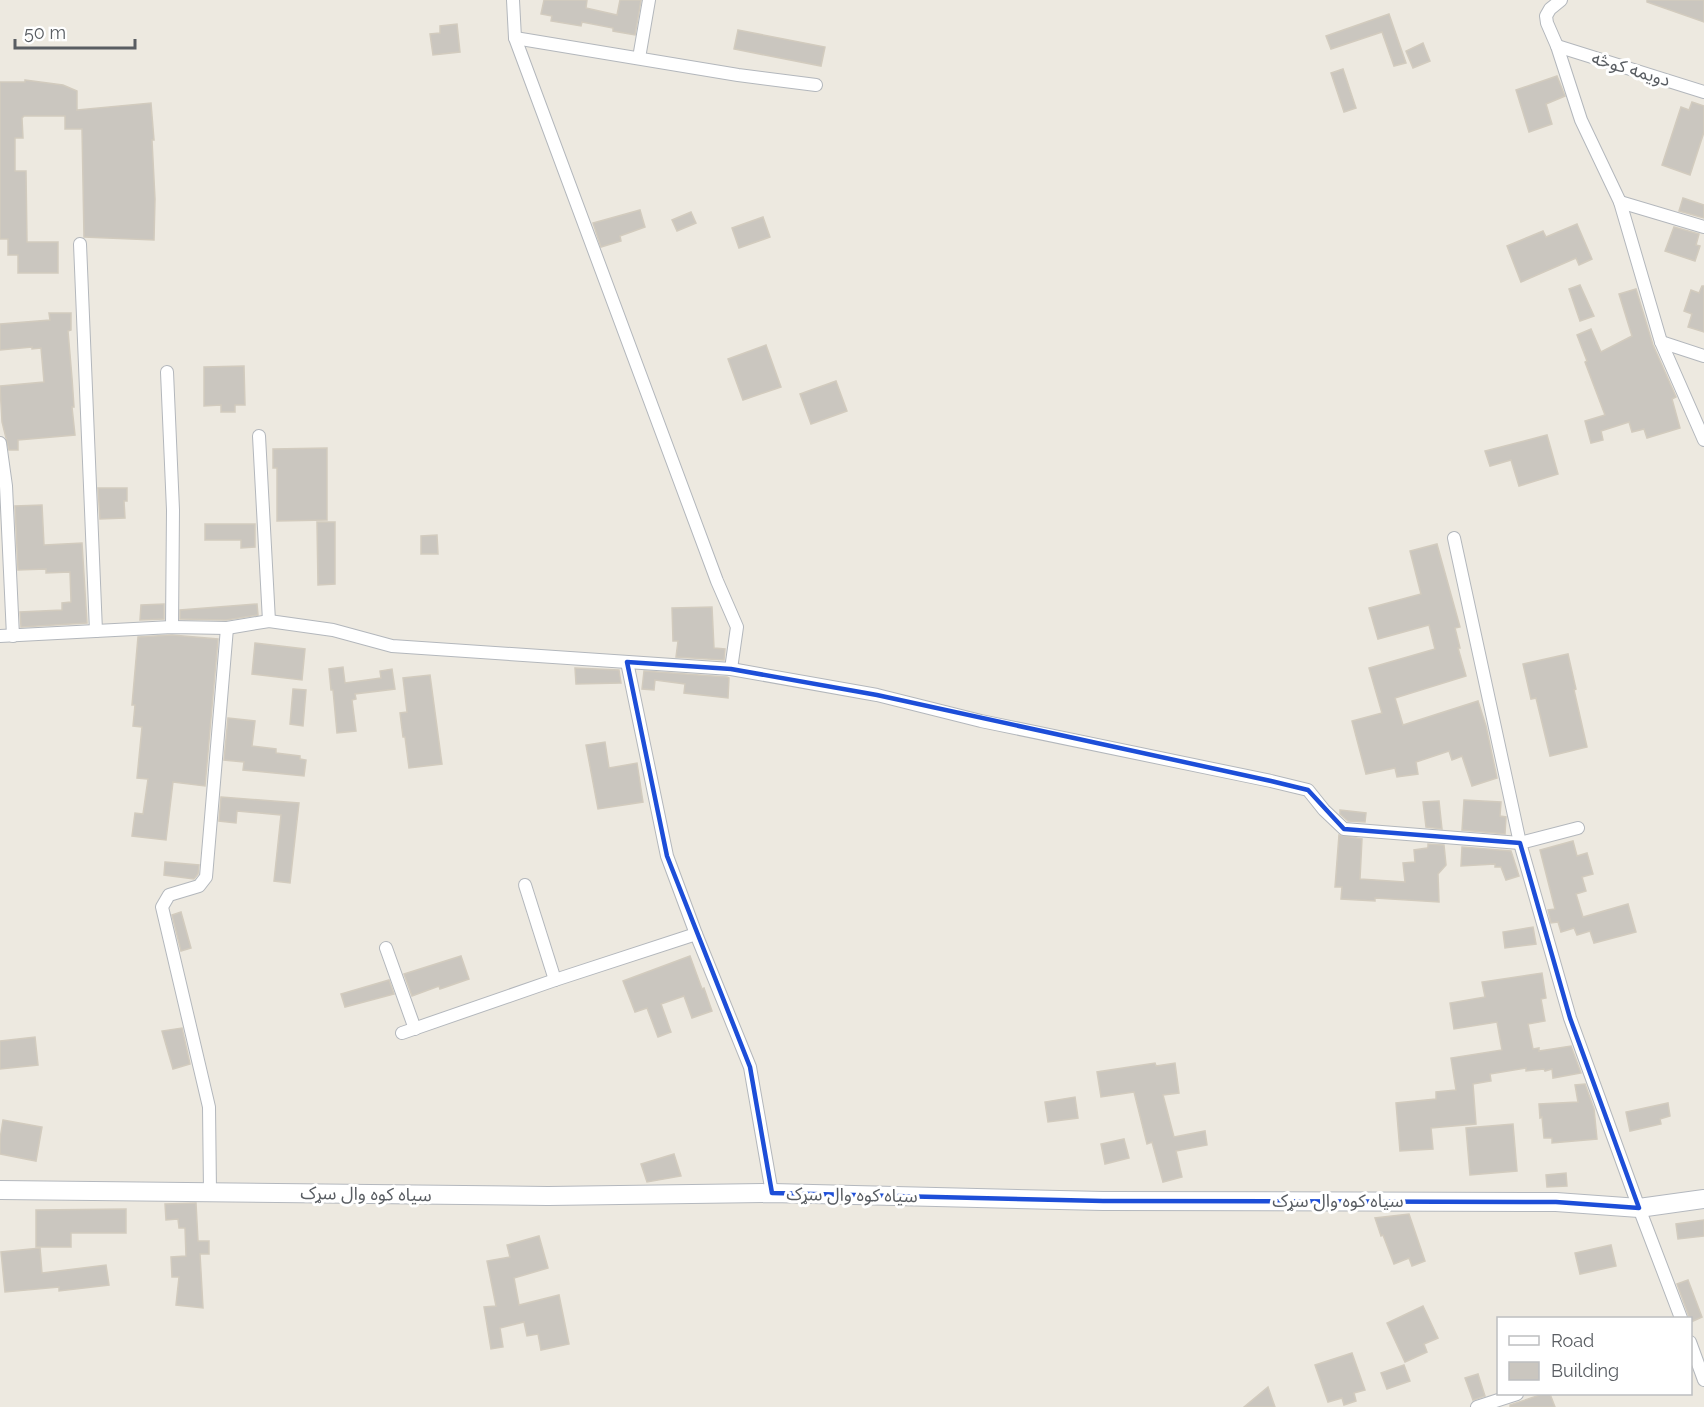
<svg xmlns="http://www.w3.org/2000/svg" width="1704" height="1407" font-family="Raleway,'Noto Sans Arabic',sans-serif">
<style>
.building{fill:#cac6bf;stroke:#d2cbbe;stroke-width:1.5}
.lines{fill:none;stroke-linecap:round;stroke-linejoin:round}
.street-casing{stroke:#b3b7bc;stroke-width:14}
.secondary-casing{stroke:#b4b8be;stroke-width:20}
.street{stroke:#fff;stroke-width:12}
.secondary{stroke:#fff;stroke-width:18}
.marked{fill:none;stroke:#1d4ed8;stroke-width:4.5;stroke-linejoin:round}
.labels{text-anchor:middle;stroke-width:6;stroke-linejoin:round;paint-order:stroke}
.street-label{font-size:18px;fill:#595d62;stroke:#fff}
</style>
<rect width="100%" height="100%" fill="#ede9e0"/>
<g class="building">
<path d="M544,0h43l-1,8 31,7 3,-15h21l-6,35 -22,-4v-3l-31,-6 -1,4 -30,-5 1,-5 -11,-2z"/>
<path d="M1647,0h57v22l-57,-20z"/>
<path d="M1389,14l17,49 -12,3 -12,-34 -51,17 -5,-13z"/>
<path d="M457,24l3,28 -27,3 -3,-21 10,-1v-7z"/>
<path d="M738,30l87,17 -4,19 -87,-17z"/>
<path d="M1423,43l7,18 -17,7 -7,-17z"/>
<path d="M1343,69l13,39 -12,4 -13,-39z"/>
<path d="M1557,76l8,20 -19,8 6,20 -23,8 -13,-42z"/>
<path d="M25,80l38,5 14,6v19l74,-7 3,37h-2l3,59 -1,41 -70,-3 -2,-108h-17v-13h-41l-2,2 1,20h-8v33h11l1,71h31v31h-40v-18h-10v-16h-8v-157h25z"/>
<path d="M1692,102l12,4v26l-14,43 -28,-10 19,-58 8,3z"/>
<path d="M1683,198l21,7v13l-25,-7z"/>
<path d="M640,210l5,17 -25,9 1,5 -20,6 -8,-24z"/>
<path d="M691,212l5,11 -19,8 -5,-11z"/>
<path d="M763,217l7,20 -31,11 -7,-20z"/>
<path d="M1577,224l15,35 -13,6 -3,-7 -55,24 -14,-36 36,-15 3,6z"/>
<path d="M1674,227l25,7 -3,11 4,1 -5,15 -30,-10z"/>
<path d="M1580,285l14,31 -14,5 -11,-32z"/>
<path d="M1702,286h2v46l-16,-5 4,-13 -8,-3 7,-21 8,3z"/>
<path d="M1636,289l17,56 23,52 -4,2 8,29 -33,10 -3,-9 -12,3 -3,-10 -28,9 2,9 -12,3 -6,-22 20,-6 -20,-53 2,-1 -10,-26 14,-6 10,23 31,-16 -13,-42z"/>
<path d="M49,313h22v17l-3,1 4,47 2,29h-2l3,28 -57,5v10h-9l-7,-28 -2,-36 44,-4 -3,-34 -9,1v-2l-32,3v-26l50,-4z"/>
<path d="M766,345l15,42 -38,13 -15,-41z"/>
<path d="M244,366l1,39h-10v7h-14v-7l-17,1v-39z"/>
<path d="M836,381l11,30 -36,13 -11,-30z"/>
<path d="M1547,435l11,39 -39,12 -8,-26 -21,6 -5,-15z"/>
<path d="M327,448v72l-50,1v-53h-4v-19z"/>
<path d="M98,488h29v13h-3l1,17 -25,1z"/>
<path d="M42,505l2,40 38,-2 5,80 -66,4 -1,-15 42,-2v-7l9,-1 -1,-30 -24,1v-4l-28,1 -3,-64z"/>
<path d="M317,522h18v62l-17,1z"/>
<path d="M205,524h50v23l-14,1v-8h-36z"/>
<path d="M437,535l1,19h-17v-18z"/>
<path d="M1437,544l23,83 -5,1 5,20h-2l8,28 -71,22 8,27 75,-24 8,25 11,52 -25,8 -10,-30 -10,4 -3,-9 -33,11 2,12 -21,3 -2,-9 -29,6 -14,-53 30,-8 -13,-45 66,-19 -6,-24 -51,14 -9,-31 52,-14 -11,-43z"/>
<path d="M164,604v15l-24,1 1,-15z"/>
<path d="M257,604l1,11 -32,5 -46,-1v-9z"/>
<path d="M712,607l2,41 11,1 -1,11 -48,-3 2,-16h-5l-1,-33z"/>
<path d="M172,635l46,4 -13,147 -32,-4 -7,58 -34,-4 3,-23 8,1 5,-35 -11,-1 5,-51 -9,-1 2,-21h-3l6,-68z"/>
<path d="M255,643l50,6 -3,31 -50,-6z"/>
<path d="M1568,654l8,35 -2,1 13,57 -37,9 -14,-58 -5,1 -8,-35z"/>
<path d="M343,667l2,16 36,-5 -1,-7 12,-2 3,20 -40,5 1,5 -4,1 4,31 -19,2 -4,-43h-2l-2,-21z"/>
<path d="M575,668l44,2 2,13 -45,1z"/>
<path d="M644,671l83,6 2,1 -1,20 -44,-5 1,-9 -30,-4 -1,10 -12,-1z"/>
<path d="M430,675l12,89 -33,4 -4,-31h-2l-3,-24 7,-1 -4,-34z"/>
<path d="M293,689l13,1 -3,36 -13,-2z"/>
<path d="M228,718l27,3 -3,25 24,3v4l24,3v3l6,1 -2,16 -61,-6 1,-8 -20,-2z"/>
<path d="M605,742l4,26 28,-5 6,39 -45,7 -12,-64z"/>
<path d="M221,797l78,6 -9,80 -16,-2 7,-66 -44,-4 -1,12 -17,-2z"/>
<path d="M1464,800l37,2 -1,14 6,1 -1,17 -43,-4z"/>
<path d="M1439,801l3,28 -16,-2 -3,-25z"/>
<path d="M1340,810l26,3 -1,9 -17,-1 -8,-7z"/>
<path d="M1339,835l23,4 -2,40 45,3 -2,-19 12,-1 -1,-12 13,-2 1,-1v-3l16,1 2,20 -8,9 1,28 -64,-4v3l-34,-2 1,-12h-7z"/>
<path d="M1573,841l4,15 10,-3 6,21 -11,3 4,14 -10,3 7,23 45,-13 8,28 -42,11 -4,-12 -13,4 -3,-7 -13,4 -3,-10 -7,1 -3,-13 7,-1 -15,-59z"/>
<path d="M1462,847l49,4 8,25 -13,4 -5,-13h-6v-3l-34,2z"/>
<path d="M165,862l34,3 -1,9 -4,5 -30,-4z"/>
<path d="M181,912l10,36 -10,3 -9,-36z"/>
<path d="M1533,927l3,17 -31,4 -2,-16z"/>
<path d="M461,956l8,23 -29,10 -1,-3 -27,10 -8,-22z"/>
<path d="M690,956l12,33 2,-1 8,23 -20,7 -8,-22 -23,8 10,28 -13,5 -11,-29 -12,4 -12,-31z"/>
<path d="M1542,973l4,25 -5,1 4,22 -17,3 5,25 6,-1v3l32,-5 10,27 -28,5 -1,-9 -7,2 -1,-2 -18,2v-3l-36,6 1,7 -18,3 3,40 -45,4 2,21 -33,2 -4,-48 40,-4v-7l20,-2 -5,-32 51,-8 -5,-28 -43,7 -4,-26 35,-6 -3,-15z"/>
<path d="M389,980l5,14 -49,13 -4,-13z"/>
<path d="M182,1028l8,36 -17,5 -11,-38z"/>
<path d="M35,1037l3,28 -38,4v-28z"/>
<path d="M1155,1063l1,3 19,-3 4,30 -16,2 11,42 31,-6 2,14 -31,6 6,26 -19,5 -11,-40 -5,2 -13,-52 -33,5 -4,-25z"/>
<path d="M1585,1084l9,25 3,30 -45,4v-5h-8l-2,-21 -2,1 -1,-14 39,-2 -3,-17z"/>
<path d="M1075,1097l3,21 -30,4 -3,-20z"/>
<path d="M1668,1103l2,13 -10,3 1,5 -31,7 -4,-19z"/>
<path d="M3,1120l39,7 -6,34 -36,-7v-15z"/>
<path d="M1513,1124l4,47 -47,4 -4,-47z"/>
<path d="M1124,1139l5,19 -24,6 -4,-20z"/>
<path d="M674,1154l7,22 -34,6 -6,-18z"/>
<path d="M1566,1173l1,13 -20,1 -1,-12z"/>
<path d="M196,1203l2,38h11v13h-9l3,54 -27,-3 3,-28h-7l-1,-20 15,-1 -1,-28h-6l-1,-9 -12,1 -1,-16z"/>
<path d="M126,1209v24h-55v14h-35v-37z"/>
<path d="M1409,1214l16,47 -13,5 -3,-8 -15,6 -11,-29 -2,1 -6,-18z"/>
<path d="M1704,1220v16l-26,3 -2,-15z"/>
<path d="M539,1236l9,32 -34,10 5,27 40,-10 10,49 -28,6 -3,-16 -11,2 -3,-14 -24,6 3,19 -12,2 -7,-42 12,-1 -9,-45 23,-4 -3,-12z"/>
<path d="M1611,1245l5,21 -36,8 -5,-21z"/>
<path d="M40,1248l2,25 64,-8 3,20 -50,6v-4l-54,5 -4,-40z"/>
<path d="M1688,1280l14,37 -11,5 -14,-38z"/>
<path d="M1423,1306l15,32 -14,6 3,8 -22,10 -18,-39z"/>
<path d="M1352,1353l13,37 -11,3 2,8 -12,4 -2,-7 -14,4 -13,-37z"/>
<path d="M1404,1365l6,16 -23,8 -6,-16z"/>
<path d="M1478,1374l7,22 -12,4 -8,-22z"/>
<path d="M1268,1387l7,20h-31z"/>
<path d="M1543,1394h7l5,13h-45v-2z"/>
</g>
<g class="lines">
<defs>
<g id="street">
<path d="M1561,0l-11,9 -4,7 1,7 10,23 24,74 39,82 41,140 43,98"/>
<path d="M515,38l223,37 78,10"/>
<path d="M1557,46l147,46"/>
<path d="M639,58l10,-58"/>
<path d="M1620,202l84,25"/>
<path d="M80,244l16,387"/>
<path d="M1661,342l43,14"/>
<path d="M167,372l6,138 -1,117"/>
<path d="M259,436l10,185"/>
<path d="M0,443l6,43 7,150"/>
<path d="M1454,538l66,305 50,175 69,190 42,110"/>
<path d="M0,636l172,-9 55,1 42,-7 64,9 59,16 339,23 6,-42 -20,-46 -202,-543 -2,-38"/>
<path d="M627,662l40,194 29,78 54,133 22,126"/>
<path d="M731,669l146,26 104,26 290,60 37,9 16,20 20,19 176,14 58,-15"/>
<path d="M525,885l30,95"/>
<path d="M386,948l29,81"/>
<path d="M402,1033l153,-53 141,-46"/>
<path d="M210,1192l-1,-85 -47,-200 7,-12 30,-9 7,-9 21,-249"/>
<path d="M1690,1342l14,38"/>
<path d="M1477,1407l40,-13"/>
</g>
<path id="secondary" d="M0,1190l548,6 224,-3 331,8 453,1 83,6 65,-9"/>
</defs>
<use href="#street" class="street-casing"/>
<use href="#secondary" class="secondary-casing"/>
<use href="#street" class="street"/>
<use href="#secondary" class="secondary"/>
</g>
<path class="marked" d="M627,662l104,7 146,26 394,86 37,9 36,39 176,14 50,175 69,190 -83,-6 -453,-1 -331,-8 -22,-126 -83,-211z"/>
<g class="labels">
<g class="street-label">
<text transform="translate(1631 69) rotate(17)" y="6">دویمه کوڅه</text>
<text transform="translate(366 1194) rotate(1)" y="6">سیاه کوه وال سړک</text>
<text transform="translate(852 1195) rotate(1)" y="6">سیاه کوه وال سړک</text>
<text x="1338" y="1207">سیاه کوه وال سړک</text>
</g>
</g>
<rect x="1497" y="1317" width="195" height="78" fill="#ffffff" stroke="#bdbec0" stroke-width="1.5"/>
<rect x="1509" y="1336" width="30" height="9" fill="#ffffff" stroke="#bdbec0" stroke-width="1.5"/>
<text x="1551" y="1347" font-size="18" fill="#595d62">Road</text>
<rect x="1509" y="1362" width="30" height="18" fill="#cac6bf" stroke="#bdbec0" stroke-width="1.5"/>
<text x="1551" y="1377" font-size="18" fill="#595d62">Building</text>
<path d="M15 39v9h120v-9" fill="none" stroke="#595d62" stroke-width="3"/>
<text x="24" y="39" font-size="18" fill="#595d62" stroke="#ffffff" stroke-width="4.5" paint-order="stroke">50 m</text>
</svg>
